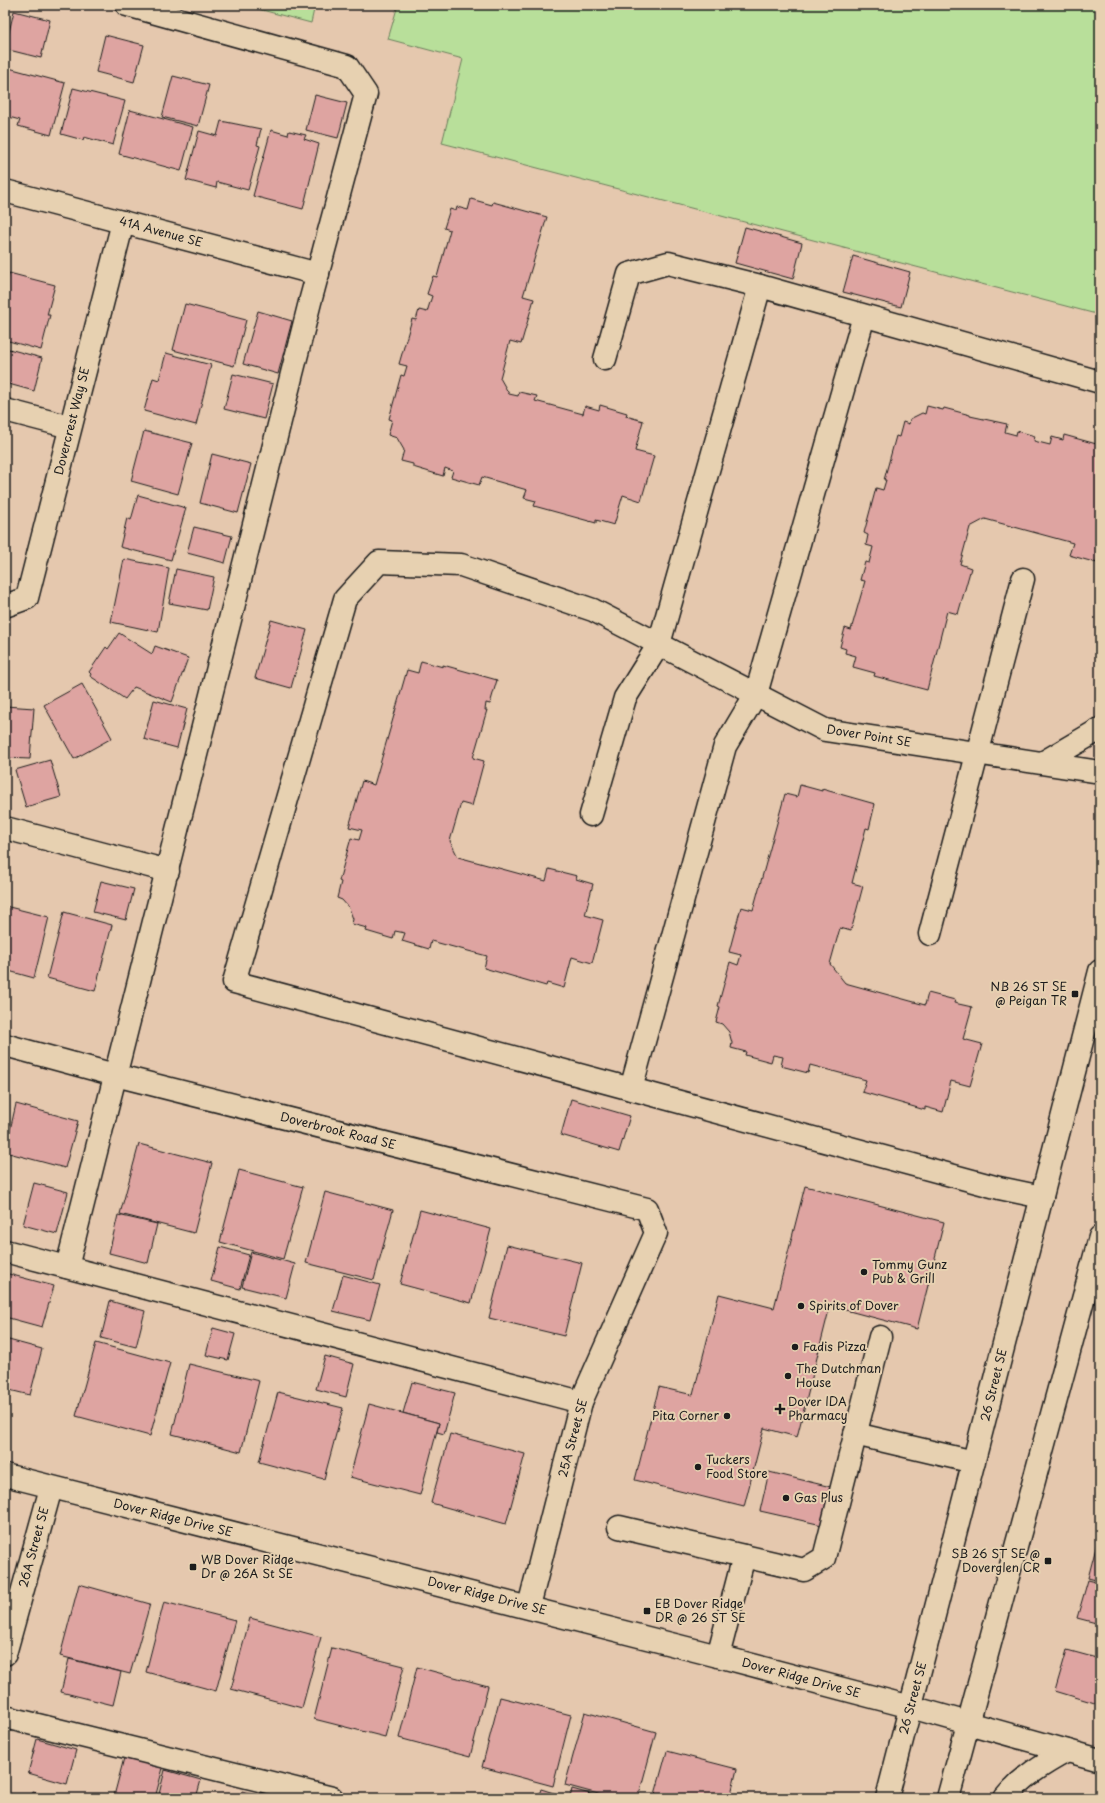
<svg xmlns="http://www.w3.org/2000/svg" width="1105" height="1803" font-family="'Playpen Sans',sans-serif">
<style>
.green{fill:#b8df9a;stroke:#6a7e5b}
.building{fill:#dea4a1;stroke:#1c1c1c}
.lines{fill:none;stroke-linecap:round;stroke-linejoin:round}
.minor-casing{stroke:#1c1c1c;stroke-width:25}
.minor{stroke:#e7d1b1;stroke-width:22}
.poi-dot{fill:#1c1c1c;stroke:#e7d1b1;stroke-width:1.5}
.labels{text-anchor:middle;stroke-width:4;stroke-linejoin:round;paint-order:stroke}
.street-label{font-size:12px;fill:#1c1c1c;stroke:#e7d1b1}
.poi-label{font-size:12px;fill:#1c1c1c;stroke:#e7d1b1;text-anchor:start}
</style>
<rect width="100%" height="100%" fill="#e5c8ae"/>
<filter id="ink" filterUnits="userSpaceOnUse"><feTurbulence type="fractalNoise" baseFrequency=".025" numOctaves="2"/><feDisplacementMap in="SourceGraphic" scale="8" xChannelSelector="R" yChannelSelector="G"/><feConvolveMatrix kernelMatrix="1 2 1 2 8 2 1 2 1" color-interpolation-filters="sRGB"/></filter>
<g filter="url(#ink)">
<g class="green">
<path d="M243,5h72l-4,18z"/>
<path d="M398,5h702v310l-658,-172 21,-84 -75,-20z"/>
</g>
<g class="building">
<path d="M14,11l36,9 -9,38 -36,-9z"/>
<path d="M105,35l39,10 -10,37 -38,-10z"/>
<path d="M5,67l60,16 -14,52 -33,-9 2,-6 -15,-4z"/>
<path d="M173,76l36,9 -11,41 -36,-9z"/>
<path d="M73,88l52,13 -12,44 -29,-8 -1,3 -22,-6z"/>
<path d="M315,95l32,8 -9,35 -32,-8z"/>
<path d="M130,110l63,17 -12,44 -62,-17z"/>
<path d="M221,121l40,8 -4,16 3,1 -12,44 -31,-8 -1,6 -30,-8 13,-49 18,5z"/>
<path d="M271,130l17,5 1,-4 17,4 -2,4 15,5 -16,65 -50,-13z"/>
<path d="M471,199l21,6 1,-3 54,15 -24,79 11,3 -13,45 -11,-3 -10,37 9,16 9,2 1,-4 18,4 -2,5 48,13 2,-8 14,4 1,-5 27,8 -1,3 17,5 -8,30 19,5 -13,45 -18,-6 -9,30 -18,-5v3l-62,-17 2,-5 -12,-3 3,-8 -45,-13 -3,8 -28,-8 2,-6 -8,-3 -2,8 -30,-9v-3l-12,-3 3,-11 -7,-12 -9,-3 4,-15 -3,-1 12,-44 3,1 3,-10 -8,-2 13,-45 4,1 3,-10 8,2 5,-16 -5,-2 6,-18 4,1 13,-47 -6,-2 6,-19 6,2 1,-4 11,3z"/>
<path d="M745,227l57,16 -9,36 -58,-16z"/>
<path d="M853,256l57,16 -9,35 -58,-15z"/>
<path d="M9,273l46,12 -8,30h3l-9,35 -36,-10v-52z"/>
<path d="M185,304l61,16 -12,46 -61,-16z"/>
<path d="M258,311l34,10 -14,53 -35,-10z"/>
<path d="M5,348l37,10 -8,33 -29,-8z"/>
<path d="M166,353l45,12 -15,60 -52,-14 9,-33 6,2z"/>
<path d="M233,374l40,10 -9,35 -40,-10z"/>
<path d="M927,406l16,4 1,-2 26,7v1l37,8 -2,8 11,3 1,-4 18,5 -1,5 16,4 2,-8 11,3 1,-5 36,10v115h-3v3l-28,-8 4,-12 -88,-24 -15,8 -10,37 11,4 -13,46 -11,-3 -20,79 -53,-14 1,-3 -22,-6 3,-11 -11,-3 1,-4 -6,-2 5,-19 6,2 14,-49 -5,-1 5,-18 4,1 4,-16 -7,-2 2,-10 -4,-2 12,-45 7,2 3,-10h-2l12,-44 3,1 4,-15 6,2 1,-5 12,-6 3,1z"/>
<path d="M144,431l48,12 -14,51 -47,-13z"/>
<path d="M212,454l39,10 -13,49 -38,-10z"/>
<path d="M138,495l48,13 -15,52 -51,-13 7,-29 4,2z"/>
<path d="M5,507l3,1 -3,12z"/>
<path d="M194,527l38,9 -7,27 -38,-10z"/>
<path d="M124,559l45,9 -11,64 -47,-10z"/>
<path d="M176,569l38,8 -7,33 -38,-7z"/>
<path d="M271,620l36,10 -16,58 -36,-10z"/>
<path d="M119,633l33,21 3,-8 33,12 -16,44 -38,-15 -9,12 -35,-23 1,-2 -2,-2 17,-25 2,2z"/>
<path d="M421,661l22,6v-2l54,15 -7,24 -4,-1 -1,7h2l-14,48 11,3 -12,45 -11,-3 -11,38 8,16 88,24 3,-12 28,7 -1,3 17,5 -8,31 18,5 -11,43 -20,-6 -8,31 -17,-5 -1,3 -62,-18 3,-12 -56,-15 -2,8 -27,-8 3,-8 -10,-2 -2,8 -27,-8 1,-3 -15,-4 1,-5 -4,-11 -7,-8 -5,-2 4,-16 -2,-1 12,-43 8,2 3,-10 -13,-3 13,-46 12,4 33,-115 11,3z"/>
<path d="M82,684l30,54 -38,21 -30,-54z"/>
<path d="M154,700l33,9 -10,39 -33,-9z"/>
<path d="M5,706l29,2 -4,51 -25,-1z"/>
<path d="M50,760l11,37 -35,10 -11,-37z"/>
<path d="M800,785l22,6v-2l53,15 -6,25 -3,-1 -14,55 11,3 -12,45 -11,-3 -10,36 15,19 80,22 3,-12 27,7 -1,3 18,4 -9,32 19,5 -12,42 -19,-5 -8,31 -18,-5v3l-63,-18 4,-12 -56,-15 -2,8 -27,-7 2,-9 -10,-2 -2,7 -26,-7 1,-3 -15,-4 1,-5 -3,-11 -7,-8 -6,-2 4,-15 -2,-1 12,-44 8,3 3,-10 -12,-3 12,-45 12,3 32,-116 12,3z"/>
<path d="M101,881l33,8 -8,31 -33,-8z"/>
<path d="M5,906l44,11 -15,61 -29,-8z"/>
<path d="M64,912l48,13 -17,66 -48,-13z"/>
<path d="M571,1099l59,17 -11,36 -58,-17z"/>
<path d="M5,1102l3,1 -3,12z"/>
<path d="M16,1104l62,17 -13,47 -60,-16z"/>
<path d="M139,1144l73,19 -18,70 -74,-19z"/>
<path d="M239,1170l64,17 -20,72 -63,-17z"/>
<path d="M34,1183l34,9 -11,42 -34,-9z"/>
<path d="M805,1186l139,36 -27,107 -87,-23 -33,131 -33,-9 -20,79 -109,-27 24,-93 34,8 26,-101 55,14z"/>
<path d="M325,1192l68,18 -19,70 -68,-17z"/>
<path d="M420,1210l71,19 -20,74 -71,-19z"/>
<path d="M118,1215l39,9 -9,39 -39,-10z"/>
<path d="M507,1245l75,18 -18,73 -75,-18z"/>
<path d="M220,1247l29,8 -9,34 -29,-8z"/>
<path d="M251,1252l44,12 -9,34 -44,-11z"/>
<path d="M5,1273l49,13 -12,41 -37,-10z"/>
<path d="M343,1275l37,10 -10,35 -37,-9z"/>
<path d="M110,1301l35,10 -9,36 -35,-9z"/>
<path d="M213,1328l22,6 -7,26 -22,-5z"/>
<path d="M5,1339l37,10 -12,46 -25,-6z"/>
<path d="M96,1343l74,20 -20,73 -74,-20z"/>
<path d="M325,1356l29,8 -8,33 -30,-8z"/>
<path d="M189,1364l70,17 -18,71 -69,-18z"/>
<path d="M412,1382l43,11 -11,41 -7,-2 2,-9 -36,-10z"/>
<path d="M278,1392l65,16 -19,71 -65,-17z"/>
<path d="M369,1404l70,19 -19,72 -70,-18z"/>
<path d="M450,1434l75,20 -19,70 -75,-21z"/>
<path d="M769,1472l62,15 -9,38 -62,-14z"/>
<path d="M1098,1540l2,1v40l-12,-3z"/>
<path d="M1088,1580l12,3v41l-23,-6z"/>
<path d="M79,1584l71,20 -20,70 -70,-18z"/>
<path d="M164,1602l71,18 -19,71 -70,-19z"/>
<path d="M250,1618l71,19 -19,71 -71,-19z"/>
<path d="M332,1648l72,18 -19,71 -71,-18z"/>
<path d="M1067,1650l33,9v38l-2,7 -43,-13z"/>
<path d="M69,1659l52,13 -8,33 -52,-13z"/>
<path d="M417,1667l71,19 -18,71 -71,-19z"/>
<path d="M500,1697l71,18 -18,71 -71,-19z"/>
<path d="M585,1712l71,20 -18,66h-25l-48,-13z"/>
<path d="M37,1739l39,11 -9,34 -39,-11z"/>
<path d="M667,1751l70,18 -7,29h-76z"/>
<path d="M124,1758l39,10 -8,30 -41,-2z"/>
<path d="M165,1770l36,10 -5,18h-38z"/>
<path d="M541,1789l16,5 -1,4h-18z"/>
<path d="M572,1789l29,8v1h-31z"/>
<path d="M242,1791l28,7h-30z"/>
<path d="M33,1792l23,6h-24z"/>
</g>
<g class="lines">
<defs>
<g id="minor">
<path d="M5,191l313,83"/>
<path d="M605,359l24,-85 39,-11 92,23 340,96"/>
<path d="M5,410l65,17"/>
<path d="M5,606l22,-8 96,-376"/>
<path d="M1044,762l56,-33"/>
<path d="M591,815l34,-117 34,-54 101,-358"/>
<path d="M5,828l163,43"/>
<path d="M930,934l93,-355"/>
<path d="M5,1045l110,30 532,134 9,24 -75,169 -52,204"/>
<path d="M631,1089l94,-343 31,-52 108,-378"/>
<path d="M1042,1197l-43,-9 -765,-206 111,-383 34,-37 82,3 132,45 232,120 275,42"/>
<path d="M5,1251l576,151"/>
<path d="M67,1267l243,-965 56,-208 -19,-28 -220,-61"/>
<path d="M855,1434l119,28"/>
<path d="M5,1475l713,181 193,51 189,53"/>
<path d="M619,1527l185,43 20,-12 56,-221"/>
<path d="M5,1654l46,-166"/>
<path d="M718,1656l26,-100"/>
<path d="M5,1717l327,81"/>
<path d="M887,1798l213,-827"/>
<path d="M948,1798l152,-561"/>
<path d="M1005,1798c17,-21 38,-34 62,-47"/>
</g>
</defs>
<use href="#minor" class="minor-casing"/>
<use href="#minor" class="minor"/>
</g>
</g>
<g class="poi-dot">
<rect x="1071" y="990" width="8" height="8" rx="2"/>
<circle cx="864" cy="1272" r="4"/>
<circle cx="801" cy="1306" r="4"/>
<circle cx="795" cy="1347" r="4"/>
<circle cx="788" cy="1376" r="4"/>
<path d="M778 1403h4v4h4v4h-4v4h-4v-4h-4v-4h4z"/>
<circle cx="727" cy="1416" r="4"/>
<circle cx="698" cy="1467" r="4"/>
<circle cx="786" cy="1498" r="4"/>
<rect x="1044" y="1557" width="8" height="8" rx="2"/>
<rect x="189" y="1563" width="8" height="8" rx="2"/>
<rect x="643" y="1607" width="8" height="8" rx="2"/>
</g>
<g class="labels">
<g class="street-label">
<text transform="translate(161 232) rotate(15)" y="4">41A Avenue SE</text>
<text transform="translate(72 421) rotate(-76)" y="4">Dovercrest Way SE</text>
<text transform="translate(869 736) rotate(9)" y="4">Dover Point SE</text>
<text transform="translate(338 1131) rotate(14)" y="4">Doverbrook Road SE</text>
<text transform="translate(994 1385) rotate(-76)" y="4">26 Street SE</text>
<text transform="translate(573 1438) rotate(-75)" y="4">25A Street SE</text>
<text transform="translate(173 1518) rotate(14)" y="4">Dover Ridge Drive SE</text>
<text transform="translate(34 1547) rotate(-75)" y="4">26A Street SE</text>
<text transform="translate(487 1596) rotate(14)" y="4">Dover Ridge Drive SE</text>
<text transform="translate(801 1678) rotate(15)" y="4">Dover Ridge Drive SE</text>
<text transform="translate(913 1698) rotate(-75)" y="4">26 Street SE</text>
</g>
<g class="poi-label">
<text x="1067" y="991" text-anchor="end">NB 26 ST SE<tspan x="1067" dy="14">@ Peigan TR</tspan></text>
<text x="872" y="1269">Tommy Gunz<tspan x="872" dy="14">Pub &amp; Grill</tspan></text>
<text x="809" y="1310">Spirits of Dover</text>
<text x="803" y="1351">Fadis Pizza</text>
<text x="796" y="1373">The Dutchman<tspan x="796" dy="14">House</tspan></text>
<text x="788" y="1406">Dover IDA<tspan x="788" dy="14">Pharmacy</tspan></text>
<text x="719" y="1420" text-anchor="end">Pita Corner</text>
<text x="706" y="1464">Tuckers<tspan x="706" dy="14">Food Store</tspan></text>
<text x="794" y="1502">Gas Plus</text>
<text x="1040" y="1558" text-anchor="end">SB 26 ST SE @<tspan x="1040" dy="14">Doverglen CR</tspan></text>
<text x="201" y="1564">WB Dover Ridge<tspan x="201" dy="14">Dr @ 26A St SE</tspan></text>
<text x="655" y="1608">EB Dover Ridge<tspan x="655" dy="14">DR @ 26 ST SE</tspan></text>
</g>
</g>
<rect width="1105" height="1803" fill="none" stroke="#e7d1b1" stroke-width="20"/>
<rect x="10" y="10" width="1085" height="1783" fill="none" stroke="#1c1c1c" stroke-width="1.5" filter="url(#ink)"/>
</svg>
